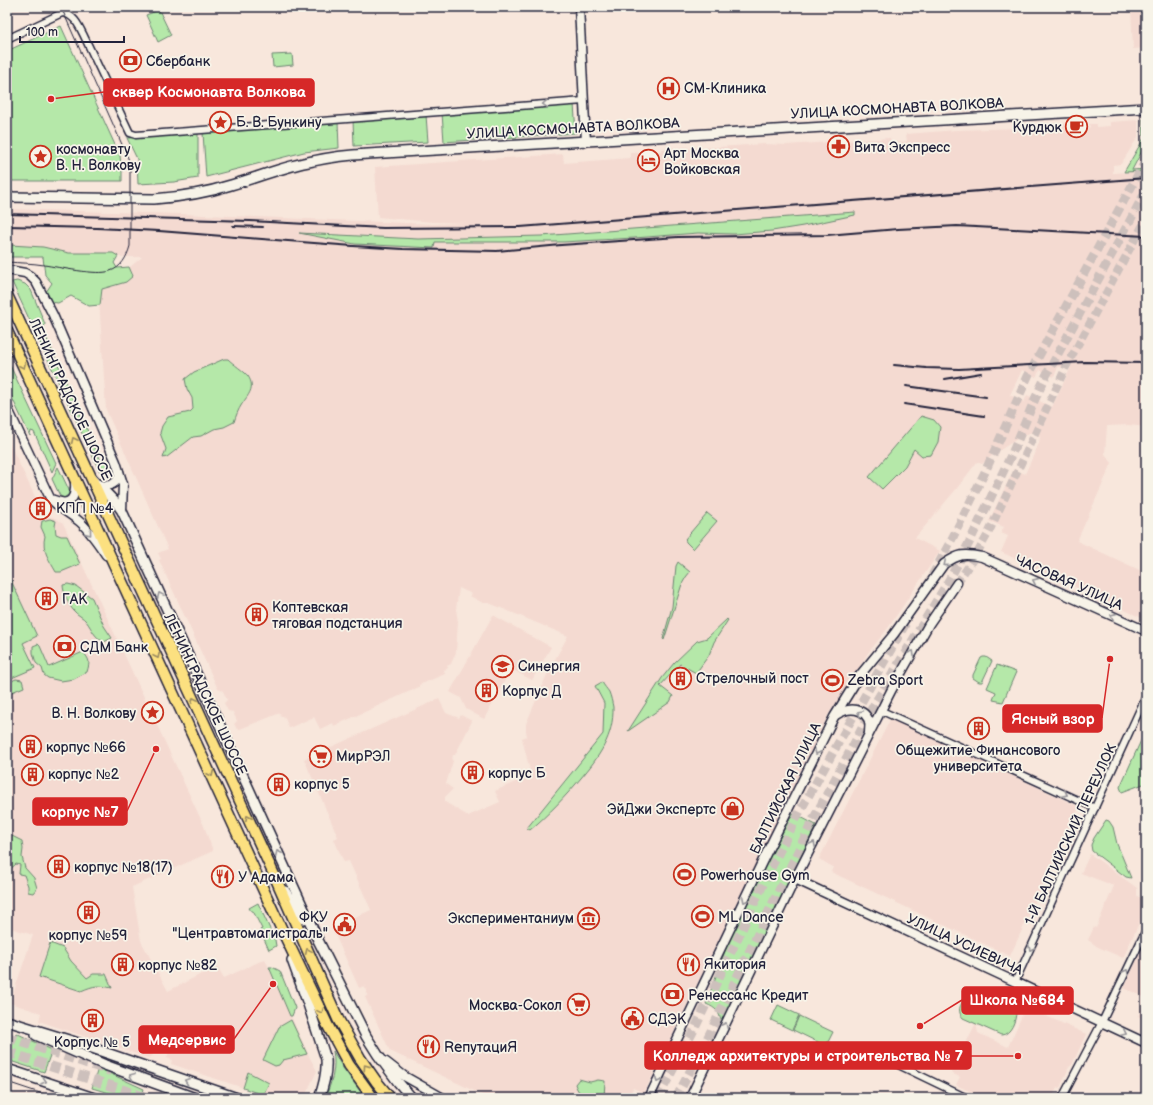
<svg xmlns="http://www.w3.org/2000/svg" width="1153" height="1105" font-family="'Balsamiq Sans',sans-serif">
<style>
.built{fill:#f4dad1;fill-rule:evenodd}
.green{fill:#b5e8a9;stroke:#6c8572}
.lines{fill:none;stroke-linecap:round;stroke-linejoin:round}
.tertiary-tunnel{stroke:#cdc0bc;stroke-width:8;stroke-dasharray:8 4;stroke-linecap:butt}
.secondary-tunnel{stroke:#cdc0bc;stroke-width:9;stroke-dasharray:9 4.5;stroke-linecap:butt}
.primary-tunnel{stroke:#cdc0bc;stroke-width:10;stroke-dasharray:10 5;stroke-linecap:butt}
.minor-casing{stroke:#22223b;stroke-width:9}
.tertiary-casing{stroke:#22223b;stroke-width:11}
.secondary-casing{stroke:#22223b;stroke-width:12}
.primary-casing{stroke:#22223b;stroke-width:13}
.minor{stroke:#f7f3e8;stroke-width:6}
.tertiary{stroke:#f7f3e8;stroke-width:8}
.secondary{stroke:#f7f3e8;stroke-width:9}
.primary{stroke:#fce080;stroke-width:10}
.tram{stroke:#22223b;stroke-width:1}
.rail{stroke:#22223b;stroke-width:2}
.oneway{stroke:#97959a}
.oneway2{stroke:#9a8a61}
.labels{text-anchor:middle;stroke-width:3.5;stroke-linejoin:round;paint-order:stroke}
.poi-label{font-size:14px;fill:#22223b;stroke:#f7f3e8;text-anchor:start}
.street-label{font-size:14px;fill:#22223b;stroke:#f7f3e8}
.leader{fill:none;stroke:#d62828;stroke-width:1.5}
.callout-dot{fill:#d62828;stroke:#f7f3e8;stroke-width:1.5}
.callout{fill:#d62828;stroke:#d62828;stroke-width:1.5}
.callout-label{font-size:15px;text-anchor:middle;font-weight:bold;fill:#fff}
</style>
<rect width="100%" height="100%" fill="#f8e7dc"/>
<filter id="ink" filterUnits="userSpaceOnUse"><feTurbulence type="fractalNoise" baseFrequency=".025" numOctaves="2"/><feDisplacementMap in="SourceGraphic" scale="8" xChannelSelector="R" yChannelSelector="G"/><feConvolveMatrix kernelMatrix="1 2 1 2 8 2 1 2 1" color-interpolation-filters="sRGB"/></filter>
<g filter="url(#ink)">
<g class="built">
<path d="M1131,7h15v41l-13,1z"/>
<path d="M1138,120v17l-17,27 -8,1v8l33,-2v256l-17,-2 -22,1 -2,28 7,9 -35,78 69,32v47l-145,-68 7,-16 -7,-3 3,-6 -15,-6 25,-52 11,5 14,-31 1,-6 -8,-5 -12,5 -26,17 -12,10 -5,-2 -19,25 -43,51 25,13 -52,77 -20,25 -20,32 -20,30 -184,378 -11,-5 -5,10h-139l-99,-47 -25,-54 3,-2 -4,-9 -5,2 -27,-60 39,-18 -22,-49 -5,1 -5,-11 -5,-12 4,-2 -34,-78 135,-60 7,14 13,5 2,-3 11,6 -17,34h-2l-1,5 1,1 -7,23 7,5 -8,8v5l23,14 32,-14 -5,-11 36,-16 -9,-37 5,-2 -1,-5v-7l22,-52 20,-36 -79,-33h-6l-13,-7 2,-2 -13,-6 -3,21 2,13 -2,30 -5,12 -4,2 1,2 -4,2 1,4 -26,11v2l-85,39 -1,-3 -13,6 -6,-12 -25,11 -5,-12 -3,1 -1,-4 -40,16h-3l-3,-5 3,-3 -4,-9 -5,-1 -4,-8 3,-3 -4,-9 -5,-2 -59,-129 2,-1 -3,-6 10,-4 -62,-139 -8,-127 14,-1 30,-25 -135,-1v-47l173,5 252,10 36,-1 -35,-1 -55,-5 -3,-50 188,-13 1,9 66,-5v-5l31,-2v-2l27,-2v2l76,-5 22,1 104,-7 1,5 12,-1 4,-1 -1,-7 51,-4 66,-2v4l37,-2v-6l27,-2 1,6 2,-1 -1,-3h7v3l14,-1v-4zM1058,367h13l-19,40 -25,-12 -3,7 -14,-7 12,-25 14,7 4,-7 14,7z"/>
<path d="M7,438l32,67 -4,2 3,6 3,4 7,-1 7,2 8,5 141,303 9,25 -81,36 9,54 27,50 49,-25 7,12 41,-19 45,99 7,13 -13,27h-33v-1l-100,-33 1,-4 -5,-2 2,-7 -13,-4 -4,9 -4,2 -109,-37 2,-8 -31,-10 23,-68 -26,-8z"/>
<path d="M493,615l58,32 -19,33 -21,-11 -27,50 -18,-10 -5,-11 -11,-6z"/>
<path d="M891,718l188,89 -69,149 -179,-84 2,-5 -14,-8z"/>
<path d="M1090,854l47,34v8l9,4v8l-23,50 -25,-11 -10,-7 6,-13 2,1 18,-42 -33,-13z"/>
<path d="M1146,940v80l-8,-4 8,-18 -22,-10z"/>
<path d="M1026,1007l60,27 -14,31 -3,2 -9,21 -3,-1 -5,11h-68l-28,-13 4,-8 -9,-4 25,-50 2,10 30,14z"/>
</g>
<g class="green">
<path d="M159,10l12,25 -13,7 -12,-27z"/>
<path d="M61,26l59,130 2,16v9h-111l-4,-2v-128z"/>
<path d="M292,54l1,11 -20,2 -1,-12z"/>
<path d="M574,104l2,29 -132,9 -2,-29z"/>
<path d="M426,115l2,27 -74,4 -1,-26z"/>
<path d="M1143,119h3v26h-1l-13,25 14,-1v2l-22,1 20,-34z"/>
<path d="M338,122l1,26 -35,4 -98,25 -3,-44z"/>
<path d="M198,134v44l-24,4 -36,2 -1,-25 -10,-21z"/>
<path d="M855,212v3l-52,11 -31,5 -38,3 -36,-1 -64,5 -71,4h-128l-1,6 -79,-4 -56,-11 119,6 123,-3z"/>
<path d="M10,245l33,2 26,6h44l5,3 -4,7 3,5 12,-1 4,9 -7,6 -24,7 -2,16 -11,1 -18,-10 -13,7 -8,-1 -4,-10 6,-9 -7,-8 -2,-18h-36v-11z"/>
<path d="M17,281l8,3 6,6 14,34 -2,6 58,131c6,1 8,4 11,10l-2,3 -3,2 -4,-1 -4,-5 -87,-188z"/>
<path d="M7,359l49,104 -4,9 -18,-40 -3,-1 -1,5 -23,-49z"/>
<path d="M224,359h4c5,5 16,12 20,17 8,12 0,19 -6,28 -4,6 -6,12 -8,18l-10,5 -10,2 -13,7 -8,1 -26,20 -4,1 3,-9 -6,-16 2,-7 6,-9 22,-5 3,-3 -1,-11 -5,-9 -2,-10 9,-7z"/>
<path d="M921,416l13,4 6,7 -2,15 -7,13 -9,1 -8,-7 -9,17 -23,23 -13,-12z"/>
<path d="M58,467l11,23v4l-5,4 -4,-2 -8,-17z"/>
<path d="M707,513l10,8 -24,28 -7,-7 -1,-3z"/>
<path d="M50,519l6,2 -1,5 1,8 5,2h6l13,28 -19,8h-5c-6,-11 -15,-22 -11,-36l-4,-9 1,-6z"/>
<path d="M678,562l12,10 -4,5 -4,7 -18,56 -1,-1 9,-32 4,-41z"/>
<path d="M7,572l30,64 -14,7 12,25 -28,12z"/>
<path d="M68,584l8,2 16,12 12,28 8,12 -8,4c-11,-6 -11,-12 -18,-21 -3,-4 -9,-6 -12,-10 -5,-5 -11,-19 -11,-26z"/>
<path d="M727,619l1,1 -14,22 -5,13 -13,18 -16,-9 -20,22 13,10 -3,6 -42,29 34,-53 12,-15 23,-22 10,-3z"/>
<path d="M38,644l2,2 9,21 34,-15c7,8 7,10 4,20l-13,7 -13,2 -13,-3 -4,-3 -2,-7 -6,-5 -3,-10v-7z"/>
<path d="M983,657h3l6,4 -9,19 -1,2h-3l-6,-4v-3l8,-17z"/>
<path d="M997,665l19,7 -13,30 -10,-2 3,-8 -9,-4z"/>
<path d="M16,679l6,1 2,7 -17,7v-11z"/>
<path d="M602,682c2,4 5,7 7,10 2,5 3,10 4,15 1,29 -14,50 -32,71 -16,19 -32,36 -51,52l-3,-2 76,-94 1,-31 -9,-17z"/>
<path d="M1143,736l3,1v46l-24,9 -2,-5z"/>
<path d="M793,813l23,12 -95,198c-1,-11 -5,-15 -15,-19l25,-70 25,-52z"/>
<path d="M1106,820l3,1 4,6 4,17 14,34 -5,-1 -34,-26 -1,-6 3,-7z"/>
<path d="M10,835l12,6 1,8 -1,8 3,11 9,10 3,10 -4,5 -5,-1v-6l-4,-11 -5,-1 1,-9 -4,-1 -9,8v-20h2l2,-6z"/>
<path d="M258,903l17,37 1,6 -7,4 -9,-20 2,-1 -9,-18h-2l-2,-3z"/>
<path d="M50,943l13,5 8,13 16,17 6,-4h13l6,14c-14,-3 -17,-3 -31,3l-42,-14z"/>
<path d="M269,967h3l8,4 15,37 -3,8h-2z"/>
<path d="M972,991l5,1 35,16 4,4c0,8 -5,23 -15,23l-38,-17c-8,-9 0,-16 5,-26z"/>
<path d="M778,1005l21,10 -7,15 -21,-10z"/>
<path d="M799,1016l34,16 -7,14 -33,-16z"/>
<path d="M291,1020l16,34 -24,6 -4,5 -4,1 -12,-6 16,-33z"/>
<path d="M16,1033l36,17 -8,22 -37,-12v-4z"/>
<path d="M333,1051l10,17 22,30h-40c7,-16 11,-30 8,-47z"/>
<path d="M98,1068l46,21 -3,9h-15l-34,-10z"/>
<path d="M248,1072l21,11 -6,12 -20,-7z"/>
<path d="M579,1079l11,3 8,-2 7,1 -1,17c-14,0 -24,1 -29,-14z"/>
</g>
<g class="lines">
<path class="tertiary-tunnel" d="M957,583l19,-28 12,-21 78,-167 80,-148"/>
<g class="secondary-tunnel">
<path d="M932,576l22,-41 31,-63 44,-98 117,-214"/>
<path d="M658,1098l37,-70 76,-160 29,-57 107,-190"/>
<path d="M676,1098l31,-59 107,-221 42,-78 16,-32 77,-128 20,-37 45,-94 21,-50 12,-25 99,-183"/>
</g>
<g class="primary-tunnel">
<path d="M7,1037l104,34"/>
<path d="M7,1052l141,46"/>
</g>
<defs>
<g id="minor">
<path d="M62,13c12,1 17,13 22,23l46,97 6,2 448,-34"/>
<path d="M7,39l55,-26"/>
<path d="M882,711l213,97"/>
<path d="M1015,982l131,-286"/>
<path d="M884,1058l83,40"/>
<path d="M1062,1098l40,-76 44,-92"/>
</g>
<g id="tertiary">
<path d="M579,7l7,135"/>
<path d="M8,270l17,3 5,3 6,6 17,33 63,147 7,22 -1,27"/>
<path d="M7,407l43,91c8,10 20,15 30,24 10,9 18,21 26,33"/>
<path d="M99,484c10,4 20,0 20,-12"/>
<path d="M54,500c17,7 22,-2 21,-19"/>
<path d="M836,715c16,-11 37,-5 33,17"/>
<path d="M795,879l351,164"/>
<path d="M386,1062l18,14 39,22"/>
<path d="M649,1098l115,-240 70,-141 26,-42 34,-41 50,-70c15,-10 20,-11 38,-7l164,74"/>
<path d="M690,1098l105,-219 97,-190 37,-65 28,-41"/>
</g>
<g id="secondary">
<path d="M7,197l147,2c26,-2 52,-6 77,-14 28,-8 54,-19 82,-24 18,-4 36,-6 55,-7 259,-13 518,-32 778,-46"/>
<path d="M92,478l25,26 5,7 196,429 48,96 12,19 20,27 14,16"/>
<path d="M285,891l18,28"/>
<path d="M292,960l16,44 18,55c1,14 -2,26 -7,39"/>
<path d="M7,1021l65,20 165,57"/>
<path d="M36,1035l69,30 90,33"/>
<path d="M7,1069l87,29"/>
</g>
<g id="primary">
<path d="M7,295l269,584 62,140 22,39 16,23 14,17"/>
<path d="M7,331l267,582 53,111 22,41 24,33"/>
</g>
</defs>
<use href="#minor" class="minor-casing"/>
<use href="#tertiary" class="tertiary-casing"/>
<use href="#secondary" class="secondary-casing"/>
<use href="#primary" class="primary-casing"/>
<use href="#minor" class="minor"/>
<use href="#tertiary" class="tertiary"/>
<use href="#secondary" class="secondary"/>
<use href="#primary" class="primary"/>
<g class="tram">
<path d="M7,262c13,1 25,1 37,3 15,2 53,11 66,6 11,-3 17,-14 20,-25v-80l-2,-8 -67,-151"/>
<path d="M7,1082l48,16"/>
</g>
<g class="rail">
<path d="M7,214l243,7 133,7 137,-1 626,-49"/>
<path d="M7,226l90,2 62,3 194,15 50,3 94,2 64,-6 117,-8 149,-2 71,-6 59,-3 189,10"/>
<path d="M233,226l30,1"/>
<path d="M894,365l32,3 33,1 126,-7 61,1"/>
<path d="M945,379l36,-6"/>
<path d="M906,386l80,11"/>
<path d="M904,404l80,12"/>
</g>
</g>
<defs><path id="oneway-chevron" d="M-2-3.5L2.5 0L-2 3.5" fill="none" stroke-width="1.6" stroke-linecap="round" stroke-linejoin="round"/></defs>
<g class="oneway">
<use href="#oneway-chevron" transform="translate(545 104) rotate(176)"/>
<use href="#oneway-chevron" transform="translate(89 533) rotate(51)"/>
<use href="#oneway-chevron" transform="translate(946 564) rotate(139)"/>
<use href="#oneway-chevron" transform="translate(1035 581) rotate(-156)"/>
<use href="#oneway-chevron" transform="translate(160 595) rotate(-114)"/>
<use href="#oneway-chevron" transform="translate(1113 616) rotate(-156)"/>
<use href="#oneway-chevron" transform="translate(912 653) rotate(-60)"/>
<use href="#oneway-chevron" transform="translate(860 713) rotate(-150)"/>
<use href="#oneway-chevron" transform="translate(817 752) rotate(116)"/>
<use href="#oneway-chevron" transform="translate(1065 794) rotate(24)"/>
<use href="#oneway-chevron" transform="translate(813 844) rotate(-63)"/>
<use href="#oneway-chevron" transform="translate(278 853) rotate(-115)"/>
<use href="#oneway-chevron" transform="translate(745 900) rotate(116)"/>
<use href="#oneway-chevron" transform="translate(1031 948) rotate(115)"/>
<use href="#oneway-chevron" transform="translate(1126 972) rotate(-64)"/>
<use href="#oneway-chevron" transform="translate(725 1025) rotate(-64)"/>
<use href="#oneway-chevron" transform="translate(1124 1033) rotate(25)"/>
<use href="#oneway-chevron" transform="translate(132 1076) rotate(-159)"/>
<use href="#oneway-chevron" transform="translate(658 1080) rotate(115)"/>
<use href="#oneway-chevron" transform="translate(44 1081) rotate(18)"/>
<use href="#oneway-chevron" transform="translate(187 1081) rotate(-161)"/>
</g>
<g class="oneway2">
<use href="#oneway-chevron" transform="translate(23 366) rotate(65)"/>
<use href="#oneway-chevron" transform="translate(74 440) rotate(-115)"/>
<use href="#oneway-chevron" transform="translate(157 656) rotate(65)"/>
<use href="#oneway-chevron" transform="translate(194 700) rotate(-115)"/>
<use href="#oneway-chevron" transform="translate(211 774) rotate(65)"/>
<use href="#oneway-chevron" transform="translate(248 818) rotate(-115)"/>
<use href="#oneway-chevron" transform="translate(308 951) rotate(-114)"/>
<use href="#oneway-chevron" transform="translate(321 1011) rotate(66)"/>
<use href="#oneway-chevron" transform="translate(366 1067) rotate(-125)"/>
</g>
</g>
<defs>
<symbol id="bank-ring" viewBox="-11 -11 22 22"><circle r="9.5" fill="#f7f3e8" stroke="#c8321e" stroke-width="1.5"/><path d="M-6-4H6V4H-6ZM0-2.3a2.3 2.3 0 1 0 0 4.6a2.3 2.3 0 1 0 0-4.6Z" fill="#c8321e"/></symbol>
<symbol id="hospital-ring" viewBox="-11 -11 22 22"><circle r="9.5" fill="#f7f3e8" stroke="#c8321e" stroke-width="1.5"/><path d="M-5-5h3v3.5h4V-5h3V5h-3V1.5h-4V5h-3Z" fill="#c8321e"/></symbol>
<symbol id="sight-ring" viewBox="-11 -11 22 22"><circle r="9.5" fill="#f7f3e8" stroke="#c8321e" stroke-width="1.5"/><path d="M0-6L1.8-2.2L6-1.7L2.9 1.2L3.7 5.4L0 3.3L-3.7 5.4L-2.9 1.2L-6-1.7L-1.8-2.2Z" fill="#c8321e"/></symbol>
<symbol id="cafe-ring" viewBox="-11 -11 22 22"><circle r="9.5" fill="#f7f3e8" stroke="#c8321e" stroke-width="1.5"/><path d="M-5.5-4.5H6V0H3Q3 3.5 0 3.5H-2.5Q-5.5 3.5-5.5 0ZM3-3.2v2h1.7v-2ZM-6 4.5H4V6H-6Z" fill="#c8321e"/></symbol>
<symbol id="pharmacy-ring" viewBox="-11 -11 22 22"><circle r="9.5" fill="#f7f3e8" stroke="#c8321e" stroke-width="1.5"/><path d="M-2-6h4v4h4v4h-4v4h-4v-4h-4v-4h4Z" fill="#c8321e"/></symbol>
<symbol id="hotel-ring" viewBox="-11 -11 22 22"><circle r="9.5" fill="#f7f3e8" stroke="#c8321e" stroke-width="1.5"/><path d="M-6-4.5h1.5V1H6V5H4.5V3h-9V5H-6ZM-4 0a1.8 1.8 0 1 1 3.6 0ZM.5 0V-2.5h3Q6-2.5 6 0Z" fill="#c8321e"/></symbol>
<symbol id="building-ring" viewBox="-11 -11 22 22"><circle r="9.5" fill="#f7f3e8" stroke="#c8321e" stroke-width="1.5"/><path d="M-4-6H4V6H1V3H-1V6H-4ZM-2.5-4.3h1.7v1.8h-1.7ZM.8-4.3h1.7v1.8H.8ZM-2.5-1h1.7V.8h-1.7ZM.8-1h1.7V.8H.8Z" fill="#c8321e"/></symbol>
<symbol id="university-ring" viewBox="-11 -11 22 22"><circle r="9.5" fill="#f7f3e8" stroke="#c8321e" stroke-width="1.5"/><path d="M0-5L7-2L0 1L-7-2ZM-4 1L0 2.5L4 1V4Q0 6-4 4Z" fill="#c8321e"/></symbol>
<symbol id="stadium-ring" viewBox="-11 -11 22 22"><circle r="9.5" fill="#f7f3e8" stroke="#c8321e" stroke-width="1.5"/><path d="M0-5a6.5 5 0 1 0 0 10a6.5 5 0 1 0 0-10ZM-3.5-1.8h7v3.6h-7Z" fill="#c8321e"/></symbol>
<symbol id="supermarket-ring" viewBox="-11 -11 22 22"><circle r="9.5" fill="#f7f3e8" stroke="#c8321e" stroke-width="1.5"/><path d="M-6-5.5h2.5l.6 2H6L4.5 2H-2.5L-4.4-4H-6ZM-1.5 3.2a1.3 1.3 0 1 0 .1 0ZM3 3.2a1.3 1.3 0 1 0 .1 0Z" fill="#c8321e"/></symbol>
<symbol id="shop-ring" viewBox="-11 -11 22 22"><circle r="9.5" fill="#f7f3e8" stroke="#c8321e" stroke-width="1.5"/><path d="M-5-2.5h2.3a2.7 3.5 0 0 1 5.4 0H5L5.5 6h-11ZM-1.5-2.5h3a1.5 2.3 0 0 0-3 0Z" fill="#c8321e"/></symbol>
<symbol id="restaurant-ring" viewBox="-11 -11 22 22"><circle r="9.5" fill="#f7f3e8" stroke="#c8321e" stroke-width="1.5"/><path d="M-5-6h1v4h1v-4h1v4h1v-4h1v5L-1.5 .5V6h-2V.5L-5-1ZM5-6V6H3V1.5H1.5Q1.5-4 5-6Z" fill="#c8321e"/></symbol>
<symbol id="museum-ring" viewBox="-11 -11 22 22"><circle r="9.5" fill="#f7f3e8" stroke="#c8321e" stroke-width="1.5"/><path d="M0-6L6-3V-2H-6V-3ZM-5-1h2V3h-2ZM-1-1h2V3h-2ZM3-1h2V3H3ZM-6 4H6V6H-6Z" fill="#c8321e"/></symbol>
<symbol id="civic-ring" viewBox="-11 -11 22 22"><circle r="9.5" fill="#f7f3e8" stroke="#c8321e" stroke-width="1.5"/><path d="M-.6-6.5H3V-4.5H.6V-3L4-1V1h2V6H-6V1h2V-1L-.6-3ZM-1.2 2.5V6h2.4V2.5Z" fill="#c8321e"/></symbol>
</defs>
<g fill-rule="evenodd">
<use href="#bank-ring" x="118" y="48" width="25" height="25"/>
<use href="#hospital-ring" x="656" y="76" width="25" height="25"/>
<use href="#sight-ring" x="208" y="110" width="25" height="25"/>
<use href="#cafe-ring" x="1064" y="114" width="25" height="25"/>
<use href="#pharmacy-ring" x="826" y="134" width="25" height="25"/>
<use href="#sight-ring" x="28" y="144" width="25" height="25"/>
<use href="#hotel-ring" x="636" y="148" width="25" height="25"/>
<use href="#building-ring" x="28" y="496" width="25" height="25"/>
<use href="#building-ring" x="34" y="586" width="25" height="25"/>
<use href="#building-ring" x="244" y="602" width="25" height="25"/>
<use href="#bank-ring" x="52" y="634" width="25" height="25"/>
<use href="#university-ring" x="490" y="654" width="25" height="25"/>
<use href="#building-ring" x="668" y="666" width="25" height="25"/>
<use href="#stadium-ring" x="820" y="668" width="25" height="25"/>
<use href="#building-ring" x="474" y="678" width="25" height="25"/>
<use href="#sight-ring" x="140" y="700" width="25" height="25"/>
<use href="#building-ring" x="966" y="716" width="25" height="25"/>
<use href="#building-ring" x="18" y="734" width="25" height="25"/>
<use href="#supermarket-ring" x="308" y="744" width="25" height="25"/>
<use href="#building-ring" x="460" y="760" width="25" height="25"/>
<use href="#building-ring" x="20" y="762" width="25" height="25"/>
<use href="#building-ring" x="266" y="772" width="25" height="25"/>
<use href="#shop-ring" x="720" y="796" width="25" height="25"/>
<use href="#building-ring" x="46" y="854" width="25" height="25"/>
<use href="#stadium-ring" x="672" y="862" width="25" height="25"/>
<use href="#restaurant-ring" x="210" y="864" width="25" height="25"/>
<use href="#building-ring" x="76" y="900" width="25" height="25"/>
<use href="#stadium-ring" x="690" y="904" width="25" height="25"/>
<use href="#museum-ring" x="576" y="906" width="25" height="25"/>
<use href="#civic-ring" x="332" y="912" width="25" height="25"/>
<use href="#restaurant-ring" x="676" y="952" width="25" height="25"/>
<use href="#building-ring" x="110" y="952" width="25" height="25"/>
<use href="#bank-ring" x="660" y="982" width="25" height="25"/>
<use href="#supermarket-ring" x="566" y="992" width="25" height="25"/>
<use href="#civic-ring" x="620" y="1006" width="25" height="25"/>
<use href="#building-ring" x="80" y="1008" width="25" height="25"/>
<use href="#restaurant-ring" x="416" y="1034" width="25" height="25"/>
</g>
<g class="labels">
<g class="poi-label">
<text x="146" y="66">Сбербанк</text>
<text x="684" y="93">СМ-Клиника</text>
<text x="236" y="127">Б. В. Бункину</text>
<text x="1062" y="132" text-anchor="end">Курдюк</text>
<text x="854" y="152">Вита Экспресс</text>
<text x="56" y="154">космонавту<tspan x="56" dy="16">В. Н. Волкову</tspan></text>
<text x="664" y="158">Арт Москва<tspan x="664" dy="16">Войковская</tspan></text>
<text x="56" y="513">КПП №4</text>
<text x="62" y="604">ГАК</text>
<text x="272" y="612">Коптевская<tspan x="272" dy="16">тяговая подстанция</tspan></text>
<text x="80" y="652">СДМ Банк</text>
<text x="518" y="671">Синергия</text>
<text x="696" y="683">Стрелочный пост</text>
<text x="848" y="685">Zebra Sport</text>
<text x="502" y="696">Корпус Д</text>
<text x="136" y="718" text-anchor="end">В. Н. Волкову</text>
<text x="46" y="752">корпус №66</text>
<text x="978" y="755" text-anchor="middle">Общежитие Финансового<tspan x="978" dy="16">университета</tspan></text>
<text x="336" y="761">МирРЭЛ</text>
<text x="488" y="778">корпус Б</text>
<text x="48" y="779">корпус №2</text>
<text x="294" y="789">корпус 5</text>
<text x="716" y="814" text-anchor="end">ЭйДжи Экспертс</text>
<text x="74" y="872">корпус №18(17)</text>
<text x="700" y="880">Powerhouse Gym</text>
<text x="238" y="882">У Адама</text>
<text x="328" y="922" text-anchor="end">ФКУ<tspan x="328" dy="16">"Центравтомагистраль"</tspan></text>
<text x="718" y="922">ML Dance</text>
<text x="574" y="923" text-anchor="end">Экспериментаниум</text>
<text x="88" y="940" text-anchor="middle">корпус №59</text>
<text x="704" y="969">Якитория</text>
<text x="138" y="970">корпус №82</text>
<text x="688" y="1000">Ренессанс Кредит</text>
<text x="562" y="1010" text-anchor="end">Москва-Сокол</text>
<text x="648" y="1024">СДЭК</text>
<text x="92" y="1047" text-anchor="middle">Корпус № 5</text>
<text x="444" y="1052">ReпутациЯ</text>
</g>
<g class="street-label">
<text transform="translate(897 108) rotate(-3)" y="5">УЛИЦА КОСМОНАВТА ВОЛКОВА</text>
<text transform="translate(573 128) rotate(-3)" y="5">УЛИЦА КОСМОНАВТА ВОЛКОВА</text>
<text transform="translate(71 399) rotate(65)" y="5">ЛЕНИНГРАДСКОЕ ШОССЕ</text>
<text transform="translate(1069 582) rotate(24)" y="5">ЧАСОВАЯ УЛИЦА</text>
<text transform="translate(206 694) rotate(65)" y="5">ЛЕНИНГРАДСКОЕ ШОССЕ</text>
<text transform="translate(785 788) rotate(-64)" y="5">БАЛТИЙСКАЯ УЛИЦА</text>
<text transform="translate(1070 834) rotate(-65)" y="5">1-Й БАЛТИЙСКИЙ ПЕРЕУЛОК</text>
<text transform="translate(965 944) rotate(25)" y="5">УЛИЦА УСИЕВИЧА</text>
</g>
</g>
<path class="leader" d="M51 99L104 92M1110 659L1102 718M156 749L127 811M920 1026L962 1000M273 984L234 1039M1018 1056L971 1056"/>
<g class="callout-dot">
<circle cx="51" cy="99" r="4"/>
<circle cx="1110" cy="659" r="4"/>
<circle cx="156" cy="749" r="4"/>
<circle cx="920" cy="1026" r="4"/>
<circle cx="273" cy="984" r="4"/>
<circle cx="1018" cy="1056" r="4"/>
</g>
<g class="callout">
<rect x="104" y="79" width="210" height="27" rx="4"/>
<rect x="1003" y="705" width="99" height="27" rx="4"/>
<rect x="33" y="798" width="94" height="27" rx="4"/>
<rect x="962" y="987" width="111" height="27" rx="4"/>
<rect x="139" y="1026" width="95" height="27" rx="4"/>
<rect x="645" y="1042" width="326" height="27" rx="4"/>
</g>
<g class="callout-label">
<text x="209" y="97">сквер Космонавта Волкова</text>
<text x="1053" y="724">Ясный взор</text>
<text x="80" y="817">корпус №7</text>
<text x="1017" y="1005">Школа №684</text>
<text x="187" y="1045">Медсервис</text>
<text x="808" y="1061">Колледж архитектуры и строительства № 7</text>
</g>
<rect width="1153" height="1105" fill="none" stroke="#f7f3e8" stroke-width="24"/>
<rect x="12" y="12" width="1129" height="1081" fill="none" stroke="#22223b" stroke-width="1.5" filter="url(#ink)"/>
<path d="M20 36v6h104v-6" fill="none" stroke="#22223b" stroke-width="2"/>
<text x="26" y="36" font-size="12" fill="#22223b" stroke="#f7f3e8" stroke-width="3" paint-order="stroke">100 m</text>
</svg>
